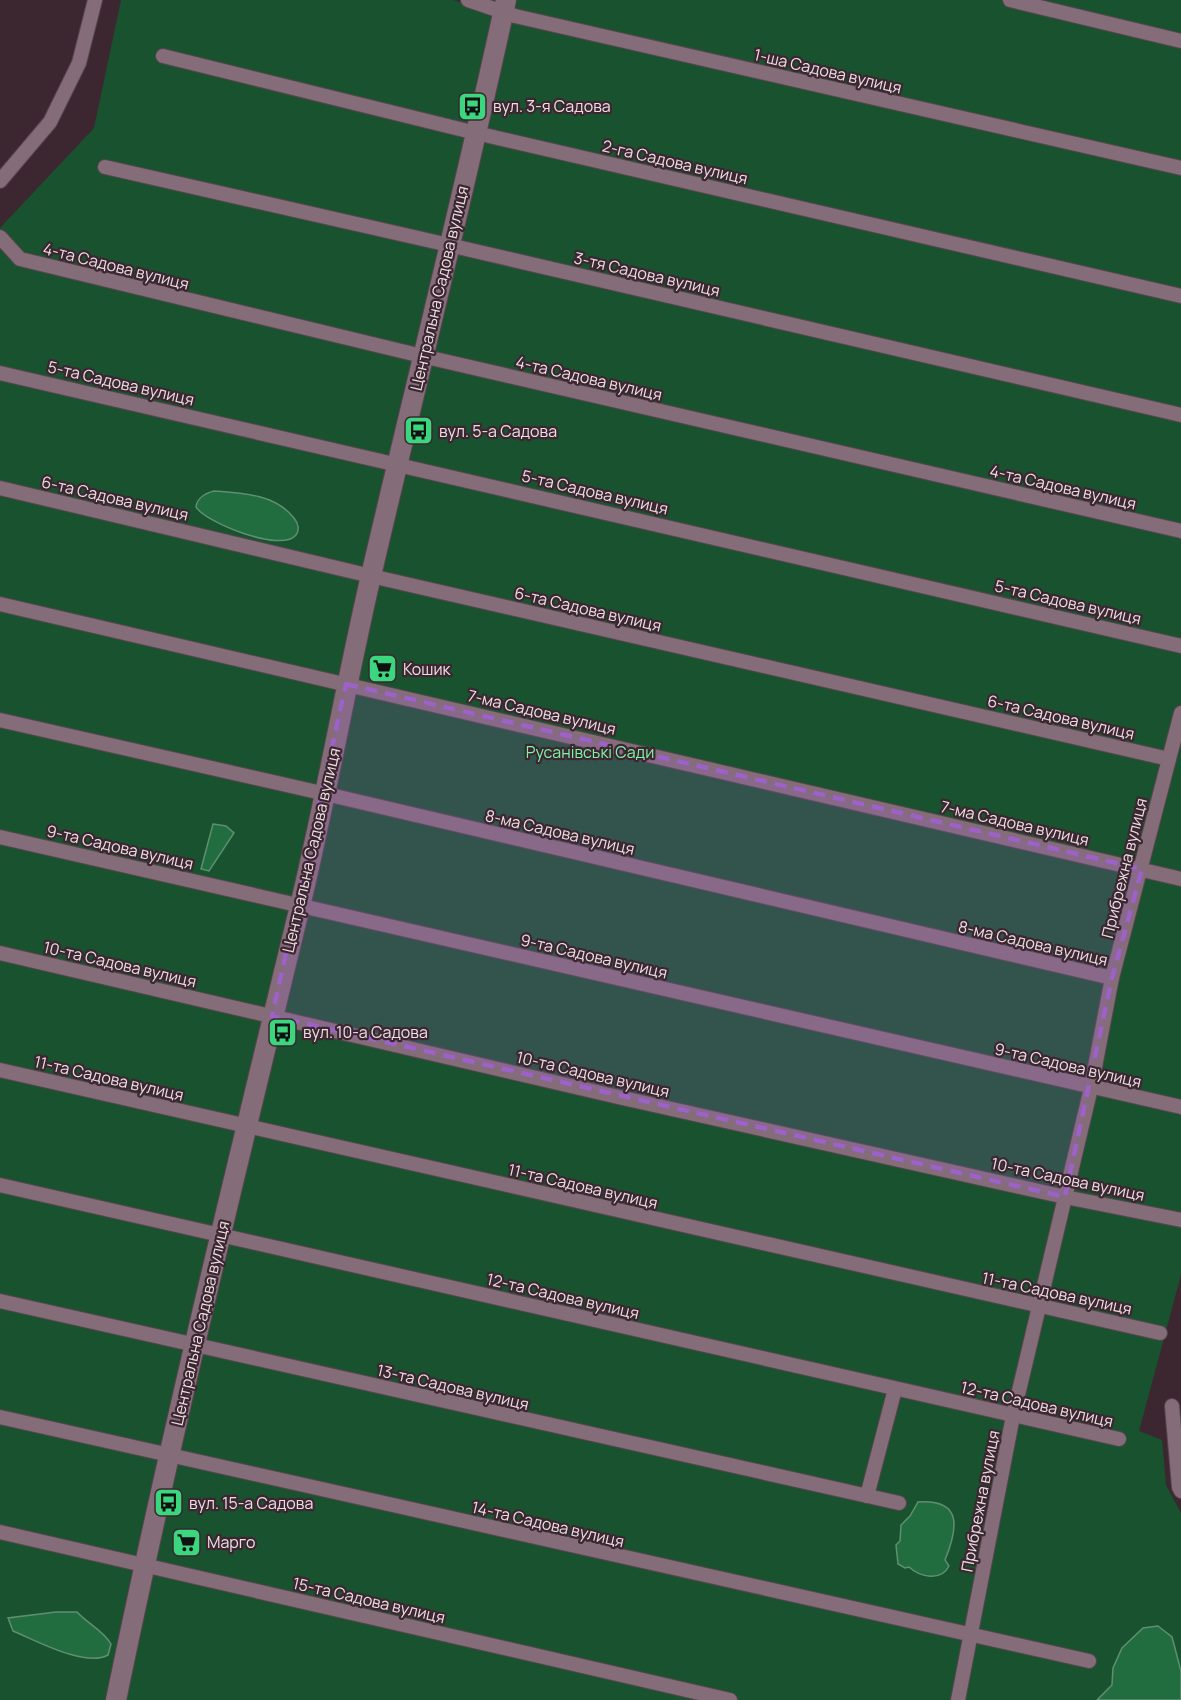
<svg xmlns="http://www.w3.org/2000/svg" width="1181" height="1700" font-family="Manrope,sans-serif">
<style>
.green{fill:#19522f}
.water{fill:#226d40;stroke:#5f8f71;stroke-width:1.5}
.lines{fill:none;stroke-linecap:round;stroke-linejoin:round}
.street-casing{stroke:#57454e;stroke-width:16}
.secondary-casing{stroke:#57454e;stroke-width:22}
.street{stroke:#846c78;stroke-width:14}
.secondary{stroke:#846c78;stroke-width:20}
.marked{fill:#9d61ca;fill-opacity:0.2;stroke:#9d61ca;stroke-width:4.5;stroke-dasharray:12 8;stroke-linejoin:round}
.labels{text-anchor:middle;stroke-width:4.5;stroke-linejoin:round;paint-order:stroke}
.street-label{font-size:16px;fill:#ecdde4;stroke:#3c2731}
.poi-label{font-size:16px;fill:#ecdde4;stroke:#3c2731;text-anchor:start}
.park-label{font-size:16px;fill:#79f6a5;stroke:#3c2731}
</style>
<rect width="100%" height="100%" fill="#3c2731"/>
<path class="green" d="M121,0h332l57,17 4,-17h667v1275l-42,156 23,9 4,45 15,28v187h-1181v-1472l94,-100z"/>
<g class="water">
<path d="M214,491c28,2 61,3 80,27 4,5 6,12 2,17 -14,18 -90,-12 -100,-28 1,-9 10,-14 18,-16z"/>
<path d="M213,824l13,2 8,7 -25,38 -8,-2z"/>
<path d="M918,1502c45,-3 40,26 27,58l4,6c-8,16 -29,11 -40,1l-4,1 -7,-4 -2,-19 4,-4 1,-16 9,-9z"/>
<path d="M56,1612h21c11,12 26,18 34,32l-3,11c-22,13 -73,-15 -95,-24l-5,-13z"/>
<path d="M1158,1626l14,11 9,34v29h-84l15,-15 1,-17 9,-20 21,-20z"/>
</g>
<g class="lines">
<defs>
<g id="street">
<path d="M468,0l47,16 666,152"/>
<path d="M1010,0l171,41"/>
<path d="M163,56l313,77 705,163"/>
<path d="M105,167l344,78 732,170"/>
<path d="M0,181l50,-59 29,-59 16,-63"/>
<path d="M0,237l20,22 402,97 759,175"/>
<path d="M0,373l1181,273"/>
<path d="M0,488l371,88 798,183"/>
<path d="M0,604l1181,275"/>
<path d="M0,720l326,74 786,184"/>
<path d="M0,837l1181,270"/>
<path d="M0,953l618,144 447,100 116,23"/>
<path d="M0,1070l1160,263"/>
<path d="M0,1185l1119,254"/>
<path d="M0,1301l899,202"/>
<path d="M1172,1406l7,81 2,4"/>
<path d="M0,1417l1089,244"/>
<path d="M867,1496l28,-107"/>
<path d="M0,1532l730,168"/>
<path d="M958,1700l55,-284 78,-328 21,-110 69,-265"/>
</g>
<path id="secondary" d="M116,1700c55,-266 120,-530 184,-794 26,-108 45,-217 70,-326 45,-193 94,-386 136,-580"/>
</defs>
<use href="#street" class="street-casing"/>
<use href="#secondary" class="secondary-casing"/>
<use href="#street" class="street"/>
<use href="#secondary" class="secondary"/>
</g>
<path class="marked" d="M346,684l796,185 -30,109 -47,219 -793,-181z"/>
<defs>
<symbol id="bus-square" viewBox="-11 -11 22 22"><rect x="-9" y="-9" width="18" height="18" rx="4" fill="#3bd77f" stroke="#3c2731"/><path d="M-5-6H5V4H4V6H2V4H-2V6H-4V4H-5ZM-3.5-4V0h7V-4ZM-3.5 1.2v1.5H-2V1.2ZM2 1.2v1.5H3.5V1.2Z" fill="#111"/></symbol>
<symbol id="supermarket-square" viewBox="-11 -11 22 22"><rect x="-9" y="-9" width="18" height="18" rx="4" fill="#3bd77f" stroke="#3c2731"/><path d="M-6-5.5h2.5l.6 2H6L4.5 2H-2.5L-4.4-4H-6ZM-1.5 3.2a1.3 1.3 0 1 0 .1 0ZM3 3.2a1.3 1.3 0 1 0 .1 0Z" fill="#111"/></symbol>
</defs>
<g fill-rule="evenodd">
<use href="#bus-square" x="456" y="90" width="33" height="33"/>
<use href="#bus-square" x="402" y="414" width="33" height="33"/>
<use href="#supermarket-square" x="366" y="652" width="33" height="33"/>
<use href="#bus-square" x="266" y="1016" width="33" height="33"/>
<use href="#bus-square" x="152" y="1486" width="33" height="33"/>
<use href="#supermarket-square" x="170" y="1526" width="33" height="33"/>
</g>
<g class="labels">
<g class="street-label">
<text transform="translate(828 71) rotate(13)" y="6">1-ша Садова вулиця</text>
<text transform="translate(675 162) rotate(13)" y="6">2-га Садова вулиця</text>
<text transform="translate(116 266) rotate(14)" y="6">4-та Садова вулиця</text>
<text transform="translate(647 274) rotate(13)" y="6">3-тя Садова вулиця</text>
<text transform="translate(439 288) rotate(-77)" y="6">Центральна Садова вулиця</text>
<text transform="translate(589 378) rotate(13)" y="6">4-та Садова вулиця</text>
<text transform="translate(121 383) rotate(13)" y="6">5-та Садова вулиця</text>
<text transform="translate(1063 487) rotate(13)" y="6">4-та Садова вулиця</text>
<text transform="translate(595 492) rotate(13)" y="6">5-та Садова вулиця</text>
<text transform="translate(115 498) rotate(13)" y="6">6-та Садова вулиця</text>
<text transform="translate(1068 602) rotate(13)" y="6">5-та Садова вулиця</text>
<text transform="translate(588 609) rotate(13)" y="6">6-та Садова вулиця</text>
<text transform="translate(542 712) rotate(13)" y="6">7-ма Садова вулиця</text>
<text transform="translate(1061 717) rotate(13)" y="6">6-та Садова вулиця</text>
<text transform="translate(1015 823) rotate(13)" y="6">7-ма Садова вулиця</text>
<text transform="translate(560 832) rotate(13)" y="6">8-ма Садова вулиця</text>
<text transform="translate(120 847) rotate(13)" y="6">9-та Садова вулиця</text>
<text transform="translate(311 850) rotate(-77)" y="6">Центральна Садова вулиця</text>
<text transform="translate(1124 868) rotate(-76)" y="6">Прибрежна вулиця</text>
<text transform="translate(1033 943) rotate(13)" y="6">8-ма Садова вулиця</text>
<text transform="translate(594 956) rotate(13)" y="6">9-та Садова вулиця</text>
<text transform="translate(120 964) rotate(13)" y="6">10-та Садова вулиця</text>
<text transform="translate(1068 1065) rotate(13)" y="6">9-та Садова вулиця</text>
<text transform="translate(593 1074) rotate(13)" y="6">10-та Садова вулиця</text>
<text transform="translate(109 1078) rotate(13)" y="6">11-та Садова вулиця</text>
<text transform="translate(1068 1179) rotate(12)" y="6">10-та Садова вулиця</text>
<text transform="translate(583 1186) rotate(13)" y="6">11-та Садова вулиця</text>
<text transform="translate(1057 1293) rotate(12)" y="6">11-та Садова вулиця</text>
<text transform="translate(563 1296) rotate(13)" y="6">12-та Садова вулиця</text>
<text transform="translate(200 1323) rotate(-77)" y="6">Центральна Садова вулиця</text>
<text transform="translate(453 1387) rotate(13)" y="6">13-та Садова вулиця</text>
<text transform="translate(1037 1404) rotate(13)" y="6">12-та Садова вулиця</text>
<text transform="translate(980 1501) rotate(-79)" y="6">Прибрежна вулиця</text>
<text transform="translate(548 1524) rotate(13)" y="6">14-та Садова вулиця</text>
<text transform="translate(369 1600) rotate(13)" y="6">15-та Садова вулиця</text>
</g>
<g class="poi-label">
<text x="493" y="112">вул. 3-я Садова</text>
<text x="439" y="437">вул. 5-а Садова</text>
<text x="403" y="675">Кошик</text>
<text x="303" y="1038">вул. 10-а Садова</text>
<text x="189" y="1509">вул. 15-а Садова</text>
<text x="207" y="1548">Марго</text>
</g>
<g class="park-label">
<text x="590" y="758">Русанівські Сади</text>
</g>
</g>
</svg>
